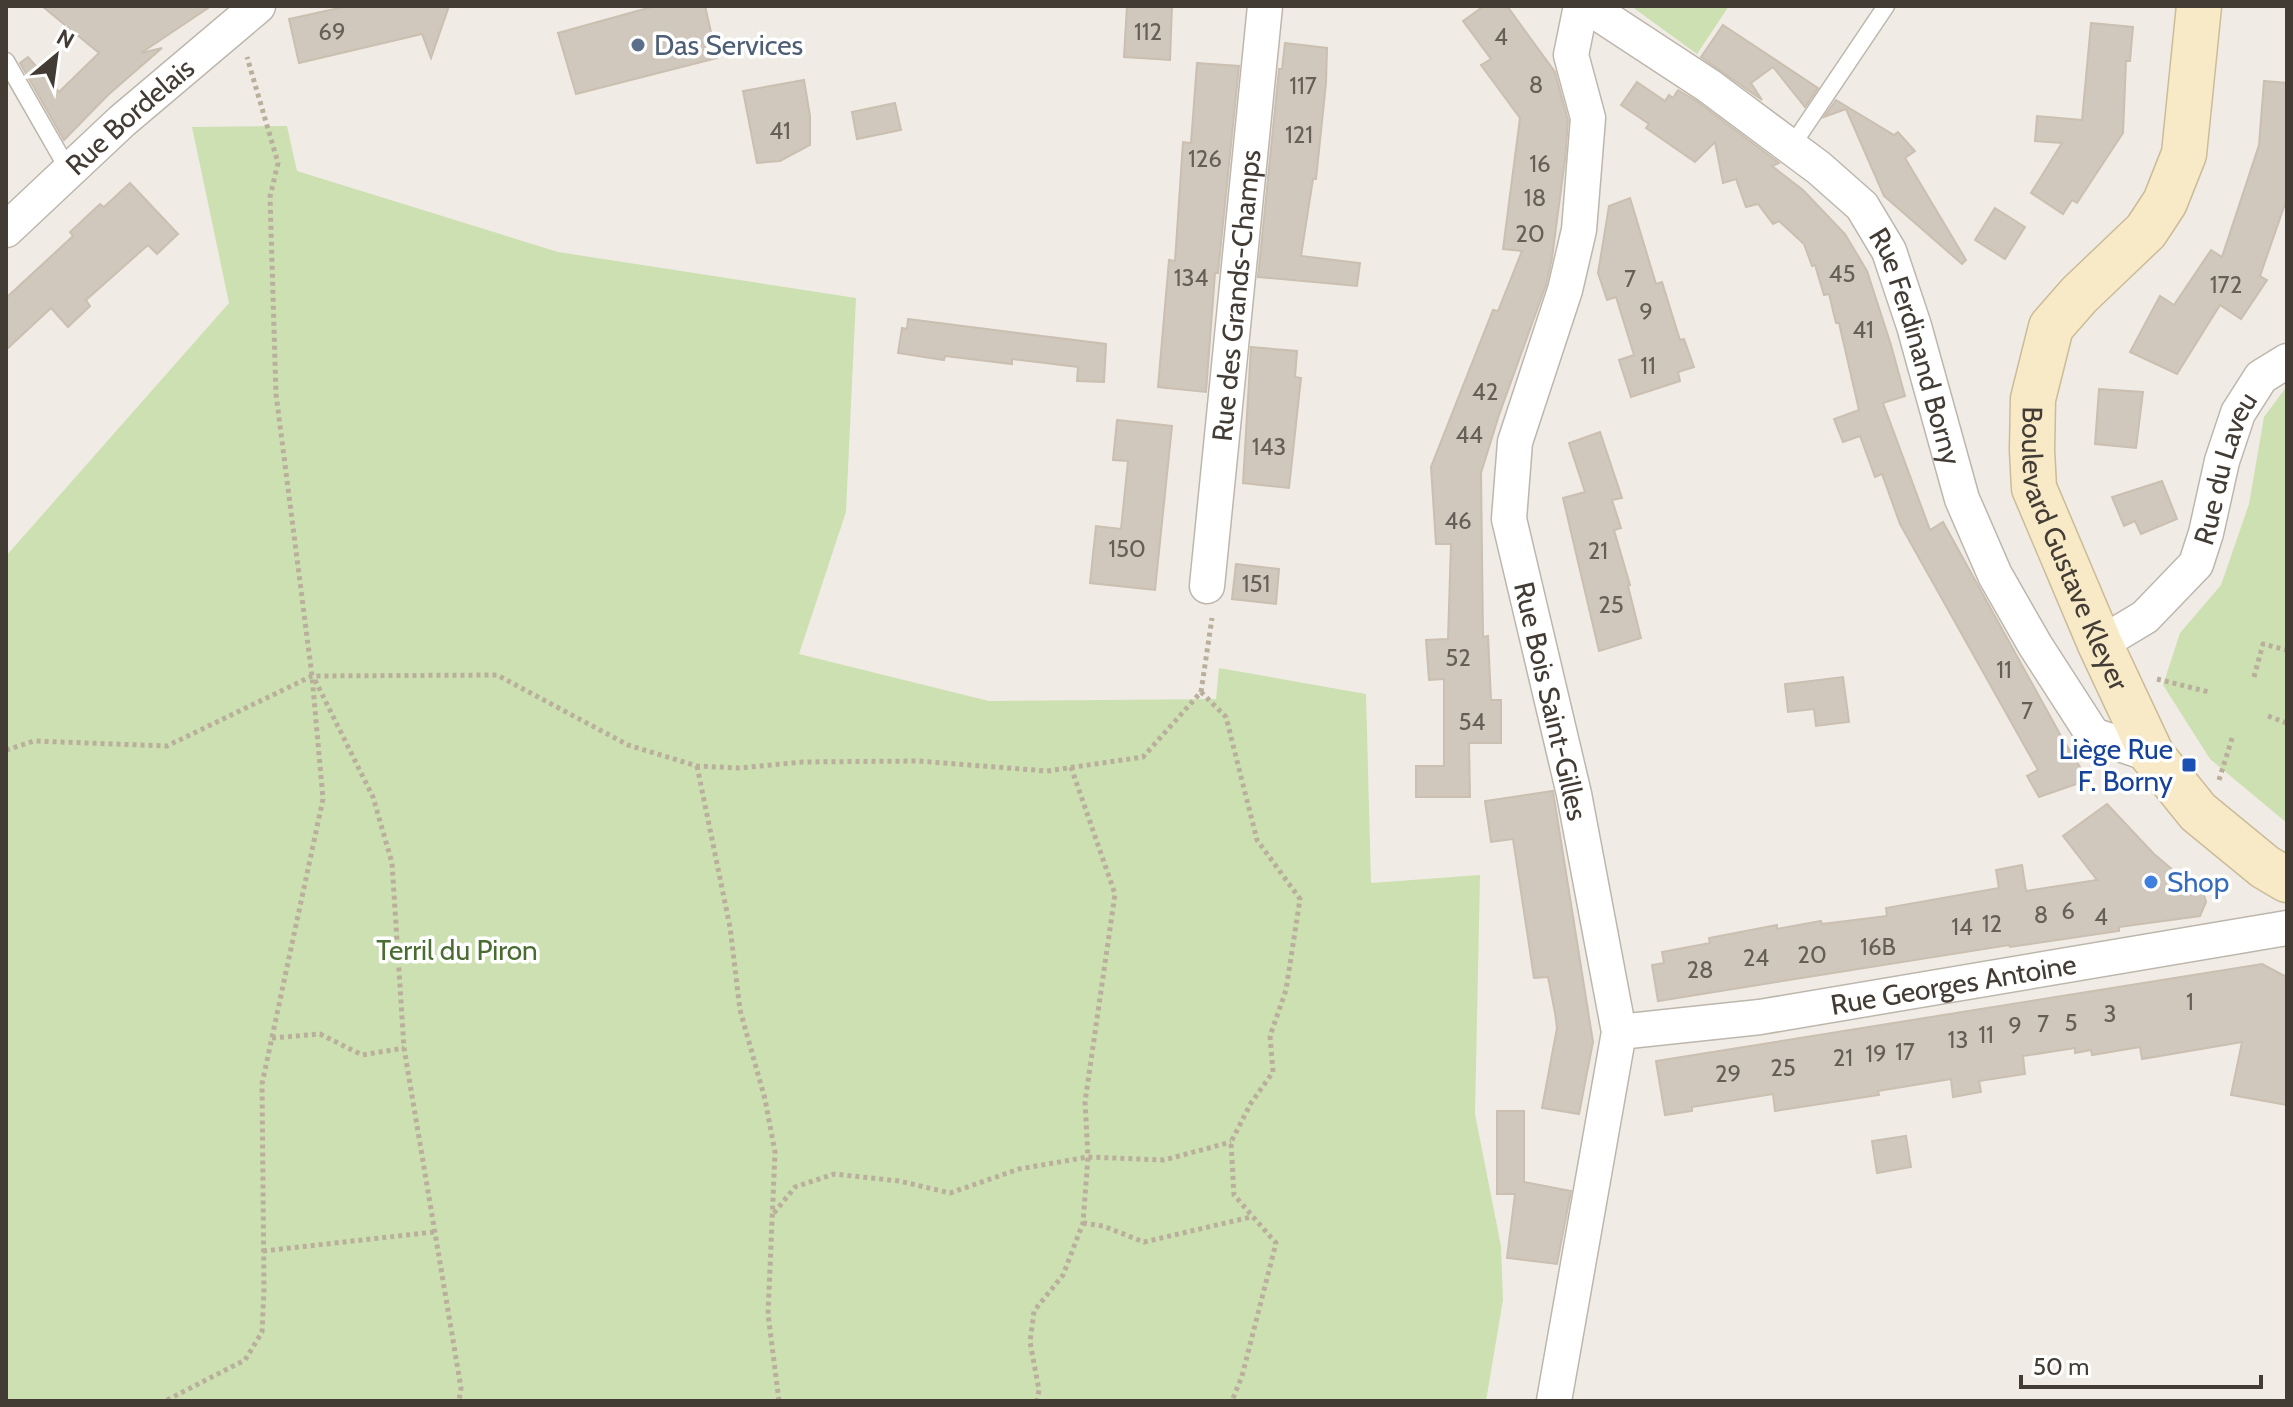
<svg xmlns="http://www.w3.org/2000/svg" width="2293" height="1407" font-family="Cabin,sans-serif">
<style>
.green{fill:#cde0b2}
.building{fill:#d0c8bc;stroke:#cabfb0;stroke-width:2}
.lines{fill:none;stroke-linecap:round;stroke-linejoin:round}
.lane-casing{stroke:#bdb6ac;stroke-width:19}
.street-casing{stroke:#bdb6ac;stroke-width:37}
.secondary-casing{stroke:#cbbc99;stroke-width:47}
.path{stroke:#baaf9c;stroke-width:5;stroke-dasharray:4 4;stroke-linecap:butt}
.lane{stroke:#fff;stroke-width:16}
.street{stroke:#fff;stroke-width:34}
.secondary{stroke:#f8eac7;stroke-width:44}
.service-dot{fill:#5c6f8a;stroke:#fff;stroke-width:3}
.transit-dot{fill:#1a4fb4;stroke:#fff;stroke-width:3}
.shop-dot{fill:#3f7fe0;stroke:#fff;stroke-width:3}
.labels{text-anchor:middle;stroke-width:7;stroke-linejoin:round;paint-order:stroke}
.number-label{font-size:24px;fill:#665f57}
.service-label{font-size:28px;fill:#4e5e75;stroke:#fff;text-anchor:start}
.street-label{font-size:28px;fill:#423c35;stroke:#fff}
.transit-label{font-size:28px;fill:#164399;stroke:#fff;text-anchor:end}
.shop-label{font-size:28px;fill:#366cbe;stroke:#fff;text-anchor:start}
.park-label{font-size:28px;fill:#496c30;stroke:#fff}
</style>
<rect width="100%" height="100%" fill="#f0ece5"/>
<g class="green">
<path d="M1631,6h98l-32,48z"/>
<path d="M287,126l10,45 261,81 298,46 -10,214 -47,142 190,47 227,-2 3,-31 147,26 5,189 109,-8 -5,239 26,132 2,54 -17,101h-1480v-845l223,-253 -37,-176z"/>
<path d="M2287,386v437l-77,-64 -47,-74 17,-52 41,-48 28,-81 15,-87z"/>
</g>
<g class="building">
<path d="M42,6h169l-70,47 21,-5 -54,47 -44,45 -44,-77 8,-6 31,35 40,-39z"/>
<path d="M348,6h101l-18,52 -9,-24 -123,29 -10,-44z"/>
<path d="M655,6h50l12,52 -141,36 -18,-61z"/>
<path d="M1127,6h45l-2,54 -46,-3z"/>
<path d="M1484,6h23l48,66 13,48 -3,40 -13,98 -6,27 -47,130 -18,58 2,164 5,-1 3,64h10v43h-32l1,54h-54v-31h28v-87l-15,1 -3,-40 22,-1 3,-95h-15l-5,-77 62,-157 5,1 24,-60 -19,-2 17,-131 -39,-53 10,-6 -28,-38z"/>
<path d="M2091,23l42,4 -3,34h-4l-3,72 -46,70 -5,-3 -9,14 -32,-21 31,-50 -27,-2 2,-25 45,4z"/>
<path d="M1723,25l95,63 -13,19 -32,-40 -22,16 11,17 -61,-43z"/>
<path d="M1285,43l42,5 -1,35 -10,96h-3l-12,77 59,7 -3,23 -99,-9 21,-208h3z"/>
<path d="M1197,63l42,3 -21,207h-3l-9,119 -48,-5 11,-127 6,1 8,-119 8,1z"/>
<path d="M804,80l6,36v29l-30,16 -23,2 -14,-72z"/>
<path d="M2264,81l23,2v115l-27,78 7,4 -26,39 -21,-14 -43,69 -47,-22 30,-56 14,9 37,-55 11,7 37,-112z"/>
<path d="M1637,82l28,19 4,-6 4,3 5,-8 20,12 81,61 -7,3 31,24 42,44 22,37 24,74 14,51 -22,7 47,127 13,-8 118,214 27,44 -49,17 -12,-21 11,-6 -138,-246 -18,-50 -7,3 -15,-41 -17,6 -9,-23 25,-9 -20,-87h-3l-7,-29 -5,1 -9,-30 -3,1 -8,-22 -25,-23 -6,3 -15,-20 -12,3 -10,-28 -13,4 -8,-41 -20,20 -49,-34 3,-4 -28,-19z"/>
<path d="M1836,100l58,35 4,-3 17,19 -10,7 61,102 -4,4 -78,-68 -38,-87 -22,8z"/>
<path d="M895,103l6,27 -44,9 -5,-27z"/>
<path d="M130,183l48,51 -21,20 -9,-9 -62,55 4,6 -22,21 -17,-19 -45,42v-52l67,-62 -3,-4 30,-28 4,3z"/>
<path d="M1630,198l26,86 6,-2 18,58 4,-1 10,28 -16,5 2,9 -49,16 -12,-37 15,-5 -18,-58 -9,3 -9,-27 11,-67z"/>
<path d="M1995,208l30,19 -20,32 -30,-19z"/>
<path d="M908,319l198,25 -2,38 -27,-1 1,-14 -66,-8v5l-67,-8 -1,4 -46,-7 4,-25 5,1z"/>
<path d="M1251,347l46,4 -2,26 6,1 -12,110 -46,-5z"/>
<path d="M2099,389l44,3 -7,56 -41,-4z"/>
<path d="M1117,420l55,6 -17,164 -65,-7 6,-57 25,3 7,-68 -15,-1z"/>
<path d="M1600,432l22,66 -10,2 9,28 -7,2 16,55 -2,1 13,52 -42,13 -36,-153 22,-6 -16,-49z"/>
<path d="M2162,481l15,38 -36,15 -6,-13 -11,5 -12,-29z"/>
<path d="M1236,564l43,5 -3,35 -44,-5z"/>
<path d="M1843,677l6,45 -33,4 -2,-17 -26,3 -3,-28z"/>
<path d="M1553,791l40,251 -14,72 -37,-6 15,-80 -2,-15 -7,-36 -14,1 -21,-139 -22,3 -6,-41z"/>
<path d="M2107,804l47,50 26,22 23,15 3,11 -6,14 -81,11v4l-109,16 -1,-2 -351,56 -6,-36 12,-2 -2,-11 48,-9 -1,-5 68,-13v4l44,-8 1,3 65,-8 -1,-8 113,-20 -3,-18 26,-5 4,26 71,-11 -34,-44z"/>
<path d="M2262,964l25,13v128l-56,-10 11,-53 -100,17 -2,-12 -48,8 -1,-5 -16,3v-5l-52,8 2,18 -46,7 2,11 -28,5 -2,-18 -73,12 1,4 -104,16 -2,-17 -81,13v4l-27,4 -9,-54z"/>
<path d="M1497,1111h27v71l47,9 -14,73 -50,-6 8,-64h-18z"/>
<path d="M1906,1136l5,31 -34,6 -5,-32z"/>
</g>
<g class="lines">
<defs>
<g id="lane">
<path d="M6,61l63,110"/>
<path d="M1791,147l95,-141"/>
</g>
<g id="street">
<path id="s1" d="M1587,6l122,80 110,82 43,38 27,45 25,75 48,173 33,76 40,70 58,90 59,20"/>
<path id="s2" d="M6,230l116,-109 136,-115"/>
<path id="s3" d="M1207,586l58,-580"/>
<path id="s4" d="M2100,644l45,-27 51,-53 10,-31 16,-72 16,-48 23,-36 26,-16"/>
<path id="s5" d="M1619,1032l141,-15 527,-89"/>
<path d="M1554,1401l65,-369 -45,-238 -65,-275 6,-77 50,-152 14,-60 9,-112 -17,-63 10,-49"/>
</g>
<g id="secondary">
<path id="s6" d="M2199,6l-15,148 -19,48 -19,29 -67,64 -28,32 -18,72 -1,51 2,38 66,156 52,111 46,57 67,55 22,13"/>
</g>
</defs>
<use href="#lane" class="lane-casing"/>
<use href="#street" class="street-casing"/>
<use href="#secondary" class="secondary-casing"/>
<g class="path">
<path d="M2254,677l9,-33 24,6"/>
<path d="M2157,679l52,13"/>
<path d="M315,680l58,117 19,66 12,185 57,340 -2,13"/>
<path d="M1201,692l11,-74"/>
<path d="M2268,716l19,7"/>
<path d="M6,750l28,-9 133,5 145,-70 185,-1 131,70 69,21 42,2 63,-6 116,-1 129,10 96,-14 58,-65 25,25 31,123 43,59 -14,91 -16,46 3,36 -22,31 -20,39 3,53 42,48 -34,133 -10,25"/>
<path d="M697,766l33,161 10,83 25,89 10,53 -7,162 11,87"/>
<path d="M1071,767l44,127 -30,208 3,55 76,3 67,-18"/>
<path d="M2219,780l14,-45"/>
<path d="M272,1038l48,-4 42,21 42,-7"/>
<path d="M774,1213l21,-26 39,-13 65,7 51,12 69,-24 69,-12 -5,66 -20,52 -29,36 -4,31 9,48 -2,11"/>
<path d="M1083,1223l20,3 41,16 107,-25"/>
<path d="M263,1251l171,-19"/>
<path d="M167,1400l78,-40 17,-28 2,-42 -2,-206 61,-285 -11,-123 -36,-282 -6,-197 8,-34 -31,-106"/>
</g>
<use href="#lane" class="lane"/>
<use href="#street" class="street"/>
<use href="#secondary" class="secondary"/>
</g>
<circle class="service-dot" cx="638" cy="45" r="8"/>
<rect class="transit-dot" x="2181" y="757" width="16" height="16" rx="4"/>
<circle class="shop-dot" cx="2151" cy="882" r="8"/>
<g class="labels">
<g class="number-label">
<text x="332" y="40">69</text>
<text x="1148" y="40">112</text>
<text x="1501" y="45">4</text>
<text x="1536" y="93">8</text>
<text x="1303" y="94">117</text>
<text x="780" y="139">41</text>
<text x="1299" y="143">121</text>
<text x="1205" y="167">126</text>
<text x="1540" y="172">16</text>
<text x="1535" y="206">18</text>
<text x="1530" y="242">20</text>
<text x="1842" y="282">45</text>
<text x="1191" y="286">134</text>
<text x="1630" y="287">7</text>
<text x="2226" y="293">172</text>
<text x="1646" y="320">9</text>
<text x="1863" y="338">41</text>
<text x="1648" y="374">11</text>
<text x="1485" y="400">42</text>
<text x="1469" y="443">44</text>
<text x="1269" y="455">143</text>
<text x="1458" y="529">46</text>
<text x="1127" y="557">150</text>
<text x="1598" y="559">21</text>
<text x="1256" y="592">151</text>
<text x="1611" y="613">25</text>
<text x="1458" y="666">52</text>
<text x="2004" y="678">11</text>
<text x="2027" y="719">7</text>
<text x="1472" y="730">54</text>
<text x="2068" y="919">6</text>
<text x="2041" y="923">8</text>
<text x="2101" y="925">4</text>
<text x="1992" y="932">12</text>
<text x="1962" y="935">14</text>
<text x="1878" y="955">16B</text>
<text x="1812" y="963">20</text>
<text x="1756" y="966">24</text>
<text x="1700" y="978">28</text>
<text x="2190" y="1010">1</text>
<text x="2110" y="1022">3</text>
<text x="2071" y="1031">5</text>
<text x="2043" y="1032">7</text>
<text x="2015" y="1034">9</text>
<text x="1986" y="1043">11</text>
<text x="1958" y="1048">13</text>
<text x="1905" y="1060">17</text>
<text x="1876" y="1062">19</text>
<text x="1843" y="1066">21</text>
<text x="1783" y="1076">25</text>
<text x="1728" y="1082">29</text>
</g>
<g class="service-label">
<text x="654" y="55">Das Services</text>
</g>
<g class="street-label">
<text dy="10" stroke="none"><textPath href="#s2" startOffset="168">Rue Bordelais</textPath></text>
<text dy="10" stroke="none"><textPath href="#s3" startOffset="292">Rue des Grands-Champs</textPath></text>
<text dy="10" stroke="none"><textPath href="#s1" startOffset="492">Rue Ferdinand Borny</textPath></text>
<text dy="10" stroke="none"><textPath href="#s4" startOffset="226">Rue du Laveu</textPath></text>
<text dy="10" stroke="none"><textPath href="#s6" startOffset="602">Boulevard Gustave Kleyer</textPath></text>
<text transform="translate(1551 701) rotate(77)" y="10">Rue Bois Saint-Gilles</text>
<text dy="10" stroke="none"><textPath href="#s5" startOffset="338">Rue Georges Antoine</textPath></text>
</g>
<g class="transit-label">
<text x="2173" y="759">Liège Rue<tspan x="2173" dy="32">F. Borny</tspan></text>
</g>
<g class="shop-label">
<text x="2167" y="892">Shop</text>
</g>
<g class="park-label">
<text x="457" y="960">Terril du Piron</text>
</g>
</g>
<rect width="2293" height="1407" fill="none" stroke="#423c35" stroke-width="16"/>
<g transform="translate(56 56) rotate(29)" stroke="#ffffff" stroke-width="6" paint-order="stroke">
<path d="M0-6L14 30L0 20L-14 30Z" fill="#423c35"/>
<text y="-12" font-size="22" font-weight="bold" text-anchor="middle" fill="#423c35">N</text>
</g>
<path d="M2021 1375v12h240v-12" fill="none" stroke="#423c35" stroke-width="4"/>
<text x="2033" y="1375" font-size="24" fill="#423c35" stroke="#ffffff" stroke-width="6" paint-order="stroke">50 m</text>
</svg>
